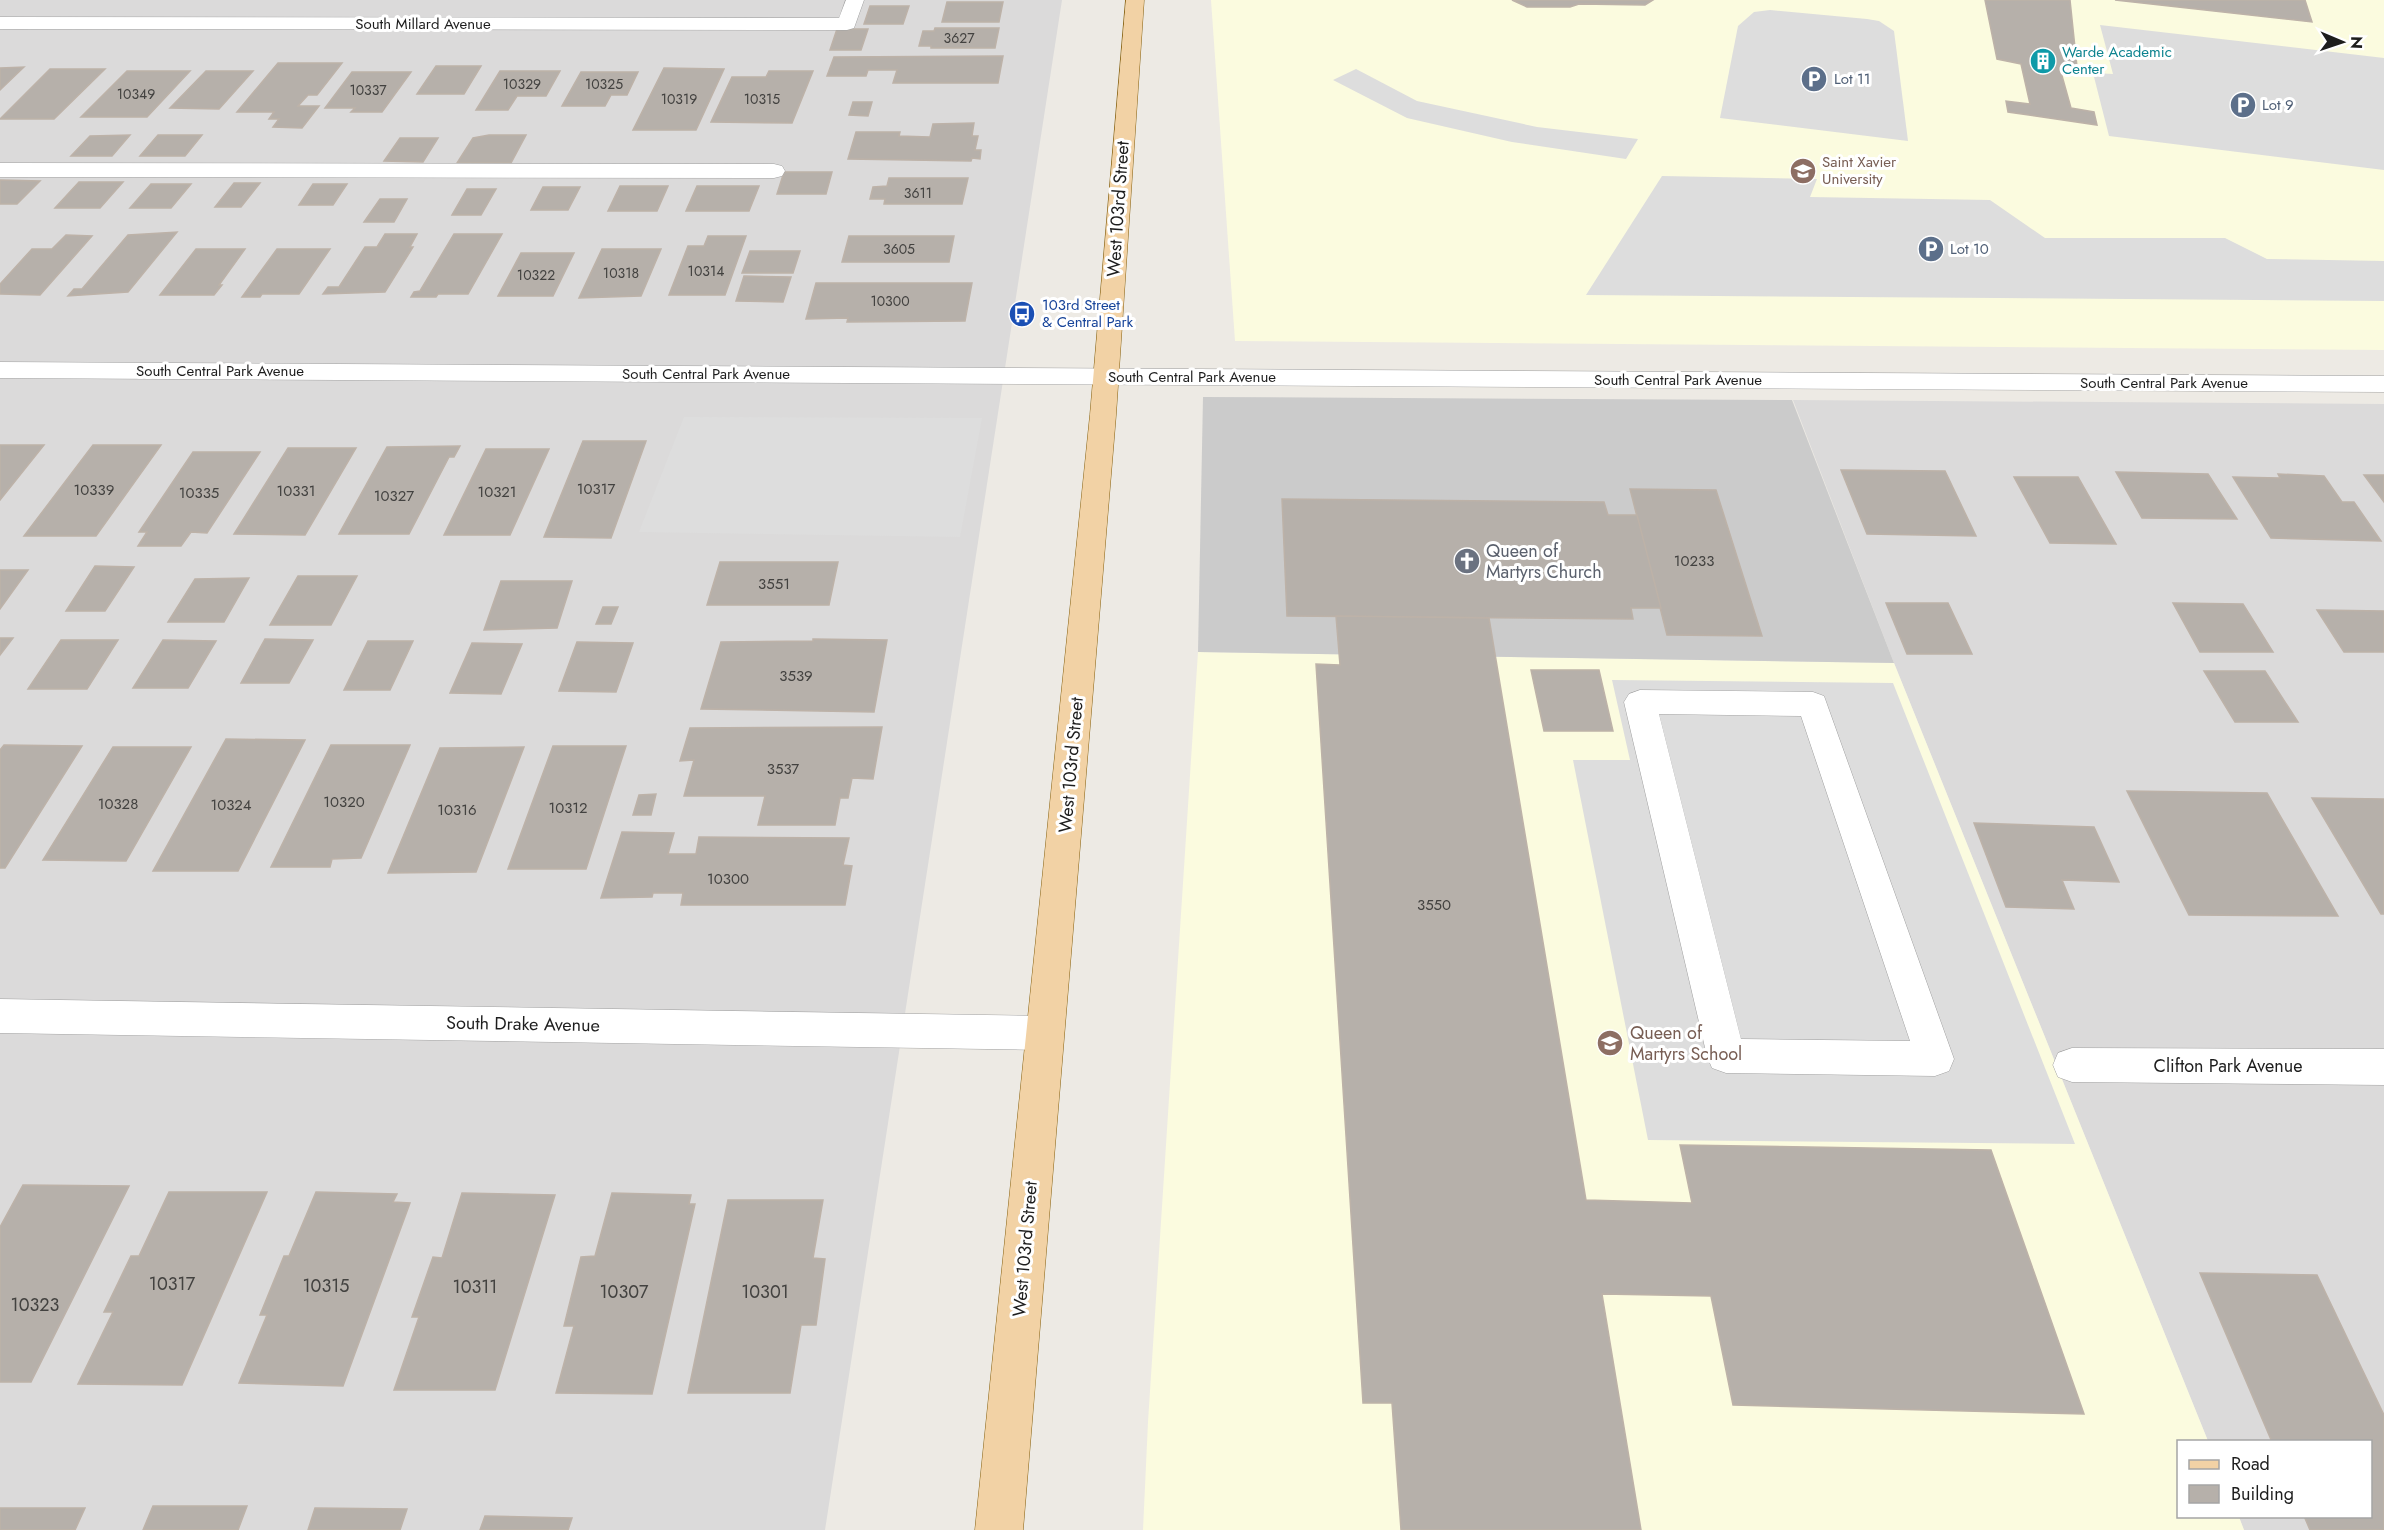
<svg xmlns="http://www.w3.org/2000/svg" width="2384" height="1530" font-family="Jost,sans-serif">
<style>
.residential{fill:#dbdada}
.education{fill:#fbfbdf}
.religious{fill:#cbcbcb}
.parking{fill:#ddd}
.building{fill:#b6b0aa;stroke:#bdb2a8;stroke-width:1.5}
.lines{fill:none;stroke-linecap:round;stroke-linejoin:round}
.minor-casing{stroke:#a1a1a1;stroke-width:1}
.major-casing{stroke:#87610f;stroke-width:1}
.minor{fill:#fff;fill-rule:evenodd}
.major{fill:#f2d2a5;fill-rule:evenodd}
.labels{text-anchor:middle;stroke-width:6;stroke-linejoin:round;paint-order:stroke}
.far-number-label{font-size:14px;fill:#434240}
.far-street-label{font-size:15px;fill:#1d1d1d;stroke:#fff}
.far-culture-label{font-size:15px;fill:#0d838f;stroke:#fff;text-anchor:start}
.far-service-label{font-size:15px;fill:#4e5e75;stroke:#fff;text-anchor:start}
.far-education-label{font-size:15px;fill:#785e54;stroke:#fff;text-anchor:start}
.far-transit-label{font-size:15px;fill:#164399;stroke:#fff;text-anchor:start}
.number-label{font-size:15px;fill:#434240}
.street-label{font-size:18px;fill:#1d1d1d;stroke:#fff}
.worship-label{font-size:18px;fill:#5b616d;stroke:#fff;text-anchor:start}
.education-label{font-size:18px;fill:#785e54;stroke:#fff;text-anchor:start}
.near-number-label{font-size:18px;fill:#434240}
</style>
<rect width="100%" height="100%" fill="#edeae4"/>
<g class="residential">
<path d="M0,0h1062l-237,1530h-825z"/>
<path d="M1793,400l591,4v1126h-140l-5,-13 131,-1v-74l-162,-1 -314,-778z"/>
</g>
<g class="education">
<path d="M1211,0h1173v350l-1149,-9z"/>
<path d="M1198,652l696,11 314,778 -30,1v74l61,1 5,13h-1101l5,-108z"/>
</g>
<path class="religious" d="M1203,397l589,3 102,263 -696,-11z"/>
<g class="parking">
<path d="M1770,10l97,9 12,2 15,10 14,110 -188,-23 18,-92 16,-14z"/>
<path d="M2100,25l284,33v112l-275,-34 -16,-63 20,1z"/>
<path d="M1356,69l61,32 120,26 101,12 -12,20 -114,-17 -105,-24 -74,-38z"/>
<path d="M1662,176l155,3 -7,18 180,3 55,38h180l42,21 117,2v40l-798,-6z"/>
<path d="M684,417l298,1 -22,119 -321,-5z"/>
<path d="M1612,680l281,3 182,461 -427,-4 -75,-380h57z"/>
</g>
<g class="building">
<path d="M1512,0h141l-8,5 -66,-1 -9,3h-43z"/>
<path d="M1985,0h85l7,67 -18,-2 12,43 23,4 3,13 -89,-13 -2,-11 24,3 -9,-40 -24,-5z"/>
<path d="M2115,0h190l7,22z"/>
<path d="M947,2h56l-4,20h-57z"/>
<path d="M870,6h39l-6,18h-39z"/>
<path d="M935,28h64l-4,20h-64v-2h-12l4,-15h11z"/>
<path d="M837,29h31l-7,21h-31z"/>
<path d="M1003,56l-5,27h-105l4,-13h-29l-2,6h-39l7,-19z"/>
<path d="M278,63h64l-25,32h-9l-10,11h21l-17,22 -29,-1 6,-8h-10l5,-7h-37z"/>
<path d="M436,66h45l-17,28h-47z"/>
<path d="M24,67l-24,23v-22z"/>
<path d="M664,68l60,1 -28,61h-63z"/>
<path d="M50,69h55l-51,50h-54z"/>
<path d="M127,71h63l-43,46h-66z"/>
<path d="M206,71h47l-34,38 -49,-1z"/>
<path d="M500,71h60l-14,25h-29l-9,14h-32z"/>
<path d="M769,71h44l-21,52 -81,-1 21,-45h34z"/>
<path d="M352,72h59l-29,40h-31l4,-4h-30z"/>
<path d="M581,72h57l-11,23h-16l-6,11h-43z"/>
<path d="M853,102h19l-4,14 -19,-1z"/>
<path d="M974,123l-2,13h6l-3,14h6l-1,9 -8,-1 -1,3 -123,-2 8,-27h44l-1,4 31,1 3,-13z"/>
<path d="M130,135l-18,21h-41l19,-20z"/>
<path d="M158,135h44l-17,21h-45z"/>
<path d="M489,135h37l-15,28h-54l16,-25z"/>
<path d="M400,138h38l-15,24 -39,-1z"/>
<path d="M784,172h48l-6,22h-49z"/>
<path d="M889,178h79l-6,26h-78l1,-5h-15l3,-12 14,-1z"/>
<path d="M0,180l40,1 -23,23h-17z"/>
<path d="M79,182h44l-23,26h-45z"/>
<path d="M234,183h26l-19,24h-26z"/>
<path d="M151,184h40l-20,24h-41z"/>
<path d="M313,184h34l-14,21h-34z"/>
<path d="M620,186h48l-11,25h-49z"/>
<path d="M697,186h62l-10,25h-63z"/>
<path d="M543,187h37l-12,23h-37z"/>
<path d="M467,189h29l-15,26h-29z"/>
<path d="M380,199h27l-13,23h-30z"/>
<path d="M177,232l-49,60 -60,4 6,-7h8l46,-54z"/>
<path d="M385,234h32l-7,13h3l-28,45 -62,2 5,-7h11l26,-40h12z"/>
<path d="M454,234h48l-34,60h-30l-2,3h-25l3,-5 6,-1z"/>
<path d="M66,235l26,1 -52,59 -40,-1v-10l32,-35h20z"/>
<path d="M708,236h38l-21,59h-56l19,-49h16z"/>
<path d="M849,236h105l-5,26h-107z"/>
<path d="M196,249h49l-26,36h3l-8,10h-54z"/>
<path d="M277,249h53l-31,45h-37l-2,3h-18z"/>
<path d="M602,249h59l-20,47 -62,2z"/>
<path d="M750,251h50l-7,22h-51z"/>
<path d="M521,253h53l-21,43h-55z"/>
<path d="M744,276l47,1 -8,25 -47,-1z"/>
<path d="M816,283h156l-7,38 -118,1 1,-4 -42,1z"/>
<path d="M583,441h63l-35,97 -67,-1z"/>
<path d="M0,445h44l-44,55z"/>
<path d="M93,445h68l-65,91h-72z"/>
<path d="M460,446l-6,11h-5l-40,77h-70l48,-87z"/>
<path d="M288,448h68l-51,87 -71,-1z"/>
<path d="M486,449h63l-39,86h-66z"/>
<path d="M193,452h67l-53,81 -16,-1 -10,14h-43l9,-14h-8z"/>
<path d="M1841,470l104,1 31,65 -109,-2z"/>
<path d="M2116,472l92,2 29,45 -95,-1z"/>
<path d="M2278,474l46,2 18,26h12l27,39 -110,-3 -38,-61 47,1z"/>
<path d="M2364,475h20v27z"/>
<path d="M2014,477h64l38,67 -66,-1z"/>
<path d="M1630,489l86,1 46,146 -95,-1z"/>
<path d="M1282,499l322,3 4,13h29l24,93h-30l2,11 -346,-3z"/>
<path d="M720,562h118l-9,43h-122z"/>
<path d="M95,566l39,1 -29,44h-39z"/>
<path d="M0,570h28l-28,39z"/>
<path d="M298,576h59l-26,49h-61z"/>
<path d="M249,578l-25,44h-56l27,-43z"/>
<path d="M501,581h71l-15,47 -73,2z"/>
<path d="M1886,603h62l24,51h-65z"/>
<path d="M2173,603l70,1 30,48h-73z"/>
<path d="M603,607h15l-7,17h-15z"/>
<path d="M2317,610l67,1v41h-40z"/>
<path d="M1336,616l153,2 97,582 106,3 -12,-58 311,5 93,264 -351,-9 -22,-109 -109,-2 39,236h-240l-9,-127h-29l-47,-739 24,1z"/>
<path d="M0,638h13l-13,17z"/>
<path d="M265,639l48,1 -24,43h-48z"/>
<path d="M813,639l74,1 -13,72 -173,-3 20,-67 92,-1z"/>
<path d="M61,640h57l-31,49h-59z"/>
<path d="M163,640l53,1 -28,47h-55z"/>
<path d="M368,641h45l-23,49h-46z"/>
<path d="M577,642l56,1 -17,49 -57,-1z"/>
<path d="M472,643l50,1 -21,50 -51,-1z"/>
<path d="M1531,670h68l14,61h-69z"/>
<path d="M2204,671h61l33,51h-63z"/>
<path d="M882,727l-9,52 -21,-1 -4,20h-8l-5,27h-77l7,-29h-81l10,-36 -14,1 10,-33z"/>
<path d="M226,739l79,1 -67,131h-85z"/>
<path d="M4,745l78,1 -77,122h-5v-118z"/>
<path d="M331,745h79l-49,113 -29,1 -2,8h-59z"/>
<path d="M553,746h73l-40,123h-78z"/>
<path d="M113,747h78l-65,114 -83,-1z"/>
<path d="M524,747l-48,125 -88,1 52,-125z"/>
<path d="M2127,791l140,2 71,123 -149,-1z"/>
<path d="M656,794l-5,21h-18l6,-20z"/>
<path d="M2312,798l72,1v115h-3z"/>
<path d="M1974,823l120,4 25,55 -57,-2 12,29 -68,-2z"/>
<path d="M622,832l52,1 -6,21h28l3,-17 150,1 -6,27 9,1 -7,39h-164l2,-12h-30l-1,4 -51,1z"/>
<path d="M23,1185l106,1 -98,196h-31v-155z"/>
<path d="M169,1192h98l-85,193 -104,-1 35,-72h-9l27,-56h8z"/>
<path d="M316,1192l81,2 -4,8 17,1 -67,183 -104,-3 28,-68h-7l24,-59h5z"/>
<path d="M462,1193l93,2 -60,195h-101l25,-73h-7l21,-60 9,1z"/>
<path d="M612,1193l79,2 -2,9h6l-43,190 -96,-1 18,-67h-10l17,-69 14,-1z"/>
<path d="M728,1200h95l-10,58 12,1 -9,66h-15l-11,68h-102z"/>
<path d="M2200,1273l117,2 67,140v115h-74l-6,-14h66v-74h-98z"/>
<path d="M153,1506h94l-9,24h-95z"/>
<path d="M0,1508h85l-10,22h-75z"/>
<path d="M315,1508l92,1 -7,21h-92z"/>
<path d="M485,1516l87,2 -4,12h-88z"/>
</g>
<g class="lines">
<defs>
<g id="minor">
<path d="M846,0h18l-10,28 -7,2 -847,-1v-12l839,1z"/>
<path d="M0,163l774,1 8,2 3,5 -3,5 -8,2 -774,-1z"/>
<path d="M0,362l2384,14v16l-2384,-14z"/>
<path d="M1640,690l173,2 11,4 130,363 -5,12 -14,5 -209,-3 -14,-5 -5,-12 -83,-354 5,-8zM1659,714l142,2 109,325 -169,-2z"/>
<path d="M0,999l1045,17 13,5 6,12 -6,12 -13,5 -1045,-17z"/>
<path d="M2072,1048l312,1v36l-312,-3 -14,-5 -5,-12 5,-12z"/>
</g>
<path id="major" d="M1126,0h18l-28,415 -93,1115h-48l115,-1115z"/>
</defs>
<use href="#minor" class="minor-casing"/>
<use href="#major" class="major-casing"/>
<use href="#minor" class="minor"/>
<use href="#major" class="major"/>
</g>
<defs>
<symbol id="building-disc" viewBox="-11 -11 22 22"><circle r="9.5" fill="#0f9aa8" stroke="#fff"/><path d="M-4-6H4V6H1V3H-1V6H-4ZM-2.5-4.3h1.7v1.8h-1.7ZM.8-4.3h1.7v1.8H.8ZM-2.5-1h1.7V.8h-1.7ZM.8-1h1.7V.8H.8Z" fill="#fff"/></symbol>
<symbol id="parking-disc" viewBox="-11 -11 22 22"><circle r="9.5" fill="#5c6f8a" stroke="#fff"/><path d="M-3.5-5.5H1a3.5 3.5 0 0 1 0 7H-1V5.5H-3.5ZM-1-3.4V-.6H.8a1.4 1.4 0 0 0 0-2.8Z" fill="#fff"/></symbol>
<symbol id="university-disc" viewBox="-11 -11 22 22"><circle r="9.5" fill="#8d6e63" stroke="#fff"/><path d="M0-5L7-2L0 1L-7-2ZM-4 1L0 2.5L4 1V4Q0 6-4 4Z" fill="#fff"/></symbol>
<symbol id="bus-disc" viewBox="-11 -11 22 22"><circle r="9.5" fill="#1a4fb4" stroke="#fff"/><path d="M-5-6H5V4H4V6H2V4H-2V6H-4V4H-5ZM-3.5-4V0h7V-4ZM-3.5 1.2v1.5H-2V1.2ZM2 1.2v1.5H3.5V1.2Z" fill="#fff"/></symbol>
<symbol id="church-disc" viewBox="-11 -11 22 22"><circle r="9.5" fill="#6b7280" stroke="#fff"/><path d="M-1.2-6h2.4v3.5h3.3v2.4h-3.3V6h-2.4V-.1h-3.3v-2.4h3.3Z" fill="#fff"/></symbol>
<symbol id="school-disc" viewBox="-11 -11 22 22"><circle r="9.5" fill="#8d6e63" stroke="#fff"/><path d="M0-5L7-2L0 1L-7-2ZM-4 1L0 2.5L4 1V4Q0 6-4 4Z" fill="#fff"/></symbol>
</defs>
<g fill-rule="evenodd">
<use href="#building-disc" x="2028" y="46" width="30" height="30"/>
<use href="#parking-disc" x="1799" y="64" width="30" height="30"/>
<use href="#parking-disc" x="2228" y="90" width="30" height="30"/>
<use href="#university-disc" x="1788" y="156" width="30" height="30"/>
<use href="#parking-disc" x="1916" y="234" width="30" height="30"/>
<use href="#bus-disc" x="1007" y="299" width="30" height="30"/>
<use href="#church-disc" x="1452" y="546" width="30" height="30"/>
<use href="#school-disc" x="1595" y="1028" width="30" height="30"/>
</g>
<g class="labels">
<g class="far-number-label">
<text x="959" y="43">3627</text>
<text x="522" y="89">10329</text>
<text x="604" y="89">10325</text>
<text x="368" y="95">10337</text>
<text x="136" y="99">10349</text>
<text x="679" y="104">10319</text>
<text x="762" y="104">10315</text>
<text x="918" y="198">3611</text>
<text x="899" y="254">3605</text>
<text x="706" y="276">10314</text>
<text x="621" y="278">10318</text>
<text x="536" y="280">10322</text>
<text x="890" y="306">10300</text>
</g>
<g class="far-street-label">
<text x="423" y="29">South Millard Avenue</text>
<text x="220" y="376">South Central Park Avenue</text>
<text x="706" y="379">South Central Park Avenue</text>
<text x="1192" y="382">South Central Park Avenue</text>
<text x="1678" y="385">South Central Park Avenue</text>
<text x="2164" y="388">South Central Park Avenue</text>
</g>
<g class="far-culture-label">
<text x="2062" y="57">Warde Academic<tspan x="2062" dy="17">Center</tspan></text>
</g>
<g class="far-service-label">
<text x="1834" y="84">Lot 11</text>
<text x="2262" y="110">Lot 9</text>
<text x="1950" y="254">Lot 10</text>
</g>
<g class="far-education-label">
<text x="1822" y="167">Saint Xavier<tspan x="1822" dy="17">University</tspan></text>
</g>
<g class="far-transit-label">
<text x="1042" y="310">103rd Street<tspan x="1042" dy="17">&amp; Central Park</tspan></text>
</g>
<g class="number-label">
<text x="596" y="494">10317</text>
<text x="94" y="495">10339</text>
<text x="296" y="496">10331</text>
<text x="497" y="497">10321</text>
<text x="199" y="498">10335</text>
<text x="394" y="501">10327</text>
<text x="1694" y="566">10233</text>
<text x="774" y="589">3551</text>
<text x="796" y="681">3539</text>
<text x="783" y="774">3537</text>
<text x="344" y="807">10320</text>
<text x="118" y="809">10328</text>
<text x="231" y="810">10324</text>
<text x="568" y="813">10312</text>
<text x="457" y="815">10316</text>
<text x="728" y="884">10300</text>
<text x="1434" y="910">3550</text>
</g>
<g class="street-label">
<text transform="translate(1118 209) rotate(-86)" y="6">West 103rd Street</text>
<text transform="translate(1071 765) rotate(-85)" y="6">West 103rd Street</text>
<text transform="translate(523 1024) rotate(1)" y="6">South Drake Avenue</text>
<text x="2228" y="1072">Clifton Park Avenue</text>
<text transform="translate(1025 1249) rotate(-85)" y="6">West 103rd Street</text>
</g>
<g class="worship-label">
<text x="1486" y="557">Queen of<tspan x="1486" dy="21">Martyrs Church</tspan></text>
</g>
<g class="education-label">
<text x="1630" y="1039">Queen of<tspan x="1630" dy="21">Martyrs School</tspan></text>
</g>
<g class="near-number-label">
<text x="172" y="1290">10317</text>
<text x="326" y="1292">10315</text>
<text x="475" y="1293">10311</text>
<text x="624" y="1298">10307</text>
<text x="765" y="1298">10301</text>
<text x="35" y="1311">10323</text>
</g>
</g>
<rect x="2177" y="1440" width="195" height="78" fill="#ffffff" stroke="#a5a5a5" stroke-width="1.5"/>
<rect x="2189" y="1460" width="30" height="9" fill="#f2d2a5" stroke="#a5a5a5" stroke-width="1.5"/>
<text x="2231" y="1470" font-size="18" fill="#1d1d1d">Road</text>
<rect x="2189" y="1485" width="30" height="18" fill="#b6b0aa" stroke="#a5a5a5" stroke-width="1.5"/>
<text x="2231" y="1500" font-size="18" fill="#1d1d1d">Building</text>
<g transform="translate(2342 42) rotate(92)" stroke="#ffffff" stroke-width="4.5" paint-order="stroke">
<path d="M0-4.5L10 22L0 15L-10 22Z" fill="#1d1d1d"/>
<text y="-9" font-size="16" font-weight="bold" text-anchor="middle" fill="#1d1d1d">N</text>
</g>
</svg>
